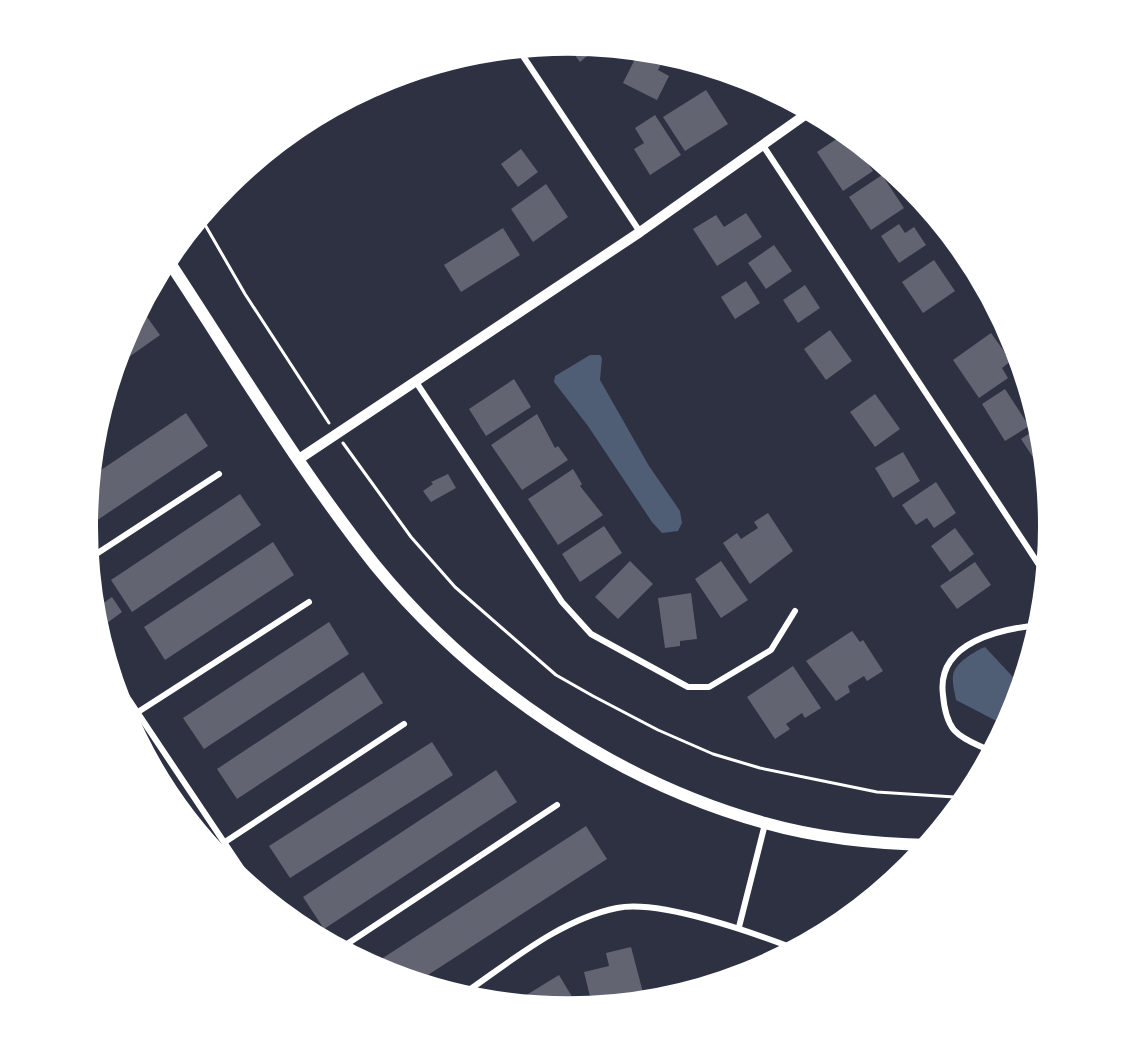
<svg xmlns="http://www.w3.org/2000/svg" width="1137" height="1053" font-family="'Fira Sans Condensed',sans-serif">
<style>
.water{fill:#4f5d75}
.building{fill:#626471}
.lines{fill:none;stroke-linecap:round;stroke-linejoin:round}
.path{stroke:#fff;stroke-width:3}
.minor{stroke:#fff;stroke-width:6}
.tertiary{stroke:#fff;stroke-width:10}
.secondary{stroke:#fff;stroke-width:12}
.rim{fill:none;stroke:#fff;stroke-width:8}
</style>
<rect width="100%" height="100%" fill="#2d3142"/>
<g class="water">
<path d="M590,355h10l2,3 -2,22 49,86 31,45 2,12 -4,8 -16,2 -10,-11 -64,-96 -34,-44 1,-6z"/>
<path d="M985,647l38,41 -15,39 -52,-27c-1,-7 -4,-16 -3,-24 1,-13 22,-25 32,-29z"/>
</g>
<g class="building">
<path d="M569,42l27,3 2,2 -18,15 -14,-19z"/>
<path d="M640,49l24,9 -6,12 11,6 -12,24 -34,-17z"/>
<path d="M706,90l22,34 -43,27 -22,-34z"/>
<path d="M655,115l26,40 -31,20 -16,-26 10,-6 -9,-15z"/>
<path d="M847,132l26,39 -30,20 -26,-39z"/>
<path d="M521,149l17,23 -20,15 -17,-23z"/>
<path d="M882,175l22,33 -33,22 -22,-33z"/>
<path d="M546,184l22,33 -35,25 -22,-33z"/>
<path d="M746,213l16,24 -45,29 -24,-37 23,-14 8,12z"/>
<path d="M899,224l6,9 9,-6 12,18 -27,18 -18,-27z"/>
<path d="M503,228l17,27 -59,37 -17,-27z"/>
<path d="M774,245l18,26 -26,18 -18,-26z"/>
<path d="M934,260l21,31 -32,22 -21,-31z"/>
<path d="M746,281l14,22 -25,16 -14,-22z"/>
<path d="M805,285l15,23 -22,15 -15,-23z"/>
<path d="M142,310l18,25 -48,34 9,-28 14,-26z"/>
<path d="M830,330l22,31 -26,19 -22,-31z"/>
<path d="M991,333l20,28 -9,7 6,10 -29,20 -26,-38z"/>
<path d="M514,379l17,28 -45,29 -17,-27z"/>
<path d="M1005,389l24,37 -24,15 -23,-37z"/>
<path d="M875,394l25,35 -25,18 -25,-35z"/>
<path d="M186,413l22,33 -124,83 5,-51z"/>
<path d="M537,414l18,34 3,-2 10,14 -46,30 -31,-45z"/>
<path d="M1042,425l5,43 -5,3 -21,-32z"/>
<path d="M903,452l17,29 -27,17 -18,-30z"/>
<path d="M573,469l9,15 -2,2 23,29 -45,30 -30,-46z"/>
<path d="M448,474l8,14 -25,14 -8,-11 10,-7 -2,-2z"/>
<path d="M936,482l20,31 -22,15 -7,-10 -11,7 -14,-20z"/>
<path d="M240,494l21,31 -129,87 -21,-32z"/>
<path d="M768,513l25,38 -43,33 -27,-41 14,-10 4,6 17,-11 -4,-6z"/>
<path d="M604,526l18,27 -42,29 -18,-28z"/>
<path d="M955,528l19,26 -24,18 -19,-26z"/>
<path d="M273,542l21,33 -129,85 -21,-33z"/>
<path d="M630,561l23,23 -35,35 -23,-22z"/>
<path d="M721,561l27,39 -27,18 -26,-39z"/>
<path d="M975,562l16,23 -34,24 -17,-23z"/>
<path d="M691,593l6,46 -17,2v5l-15,2 -7,-50z"/>
<path d="M112,597l10,15 -19,14 -11,-15z"/>
<path d="M329,622l20,32 -145,95 -21,-31z"/>
<path d="M852,631l8,11 3,-2 20,31 -16,10 -3,-5 -16,10 2,6 -14,9 -30,-40z"/>
<path d="M793,666l28,42 -16,10 -3,-5 -16,11 4,5 -15,10 -28,-42z"/>
<path d="M363,672l20,31 -146,96 -20,-30z"/>
<path d="M432,742l21,33 -163,103 -21,-32z"/>
<path d="M496,770l21,32 -193,127 -21,-32z"/>
<path d="M586,826l21,33 -193,125 -45,-17z"/>
<path d="M631,947l14,53 -52,9 -9,-37 25,-6 -3,-13z"/>
<path d="M559,975l21,35 -63,-4 -2,-4z"/>
</g>
<g class="lines">
<g class="path">
<path d="M200,216l45,78 84,129"/>
<path d="M343,443l68,94 44,50 101,88 37,21 65,34 55,24 47,14 117,24 93,6"/>
</g>
<g class="minor">
<path d="M517,47l123,185"/>
<path d="M762,144l285,433"/>
<path d="M416,382l146,220 29,32 97,53h21l62,-37 24,-39"/>
<path d="M87,560l132,-86"/>
<path d="M107,667l155,232"/>
<path d="M138,712l171,-110"/>
<path d="M994,753c-13,-8 -29,-11 -40,-23 -8,-10 -10,-23 -11,-35 -7,-53 58,-67 100,-70"/>
<path d="M225,842l179,-118"/>
<path d="M739,927l26,-103"/>
<path d="M338,950l219,-145"/>
<path d="M459,997c49,-33 99,-77 158,-89 43,-9 140,26 181,42"/>
</g>
<path class="tertiary" d="M299,459l341,-227 172,-122"/>
<path class="secondary" d="M166,257c68,103 132,211 209,308 97,119 241,217 390,258 53,15 111,21 166,22"/>
</g>
<path d="M0 0H1137V1053H0ZM94 526a474 474 0 1 1 948 0a474 474 0 1 1-948 0Z" fill="#fff" fill-rule="evenodd"/>
<path class="rim" d="M94 526a474 474 0 1 1 948 0a474 474 0 1 1-948 0Z"/>
</svg>
